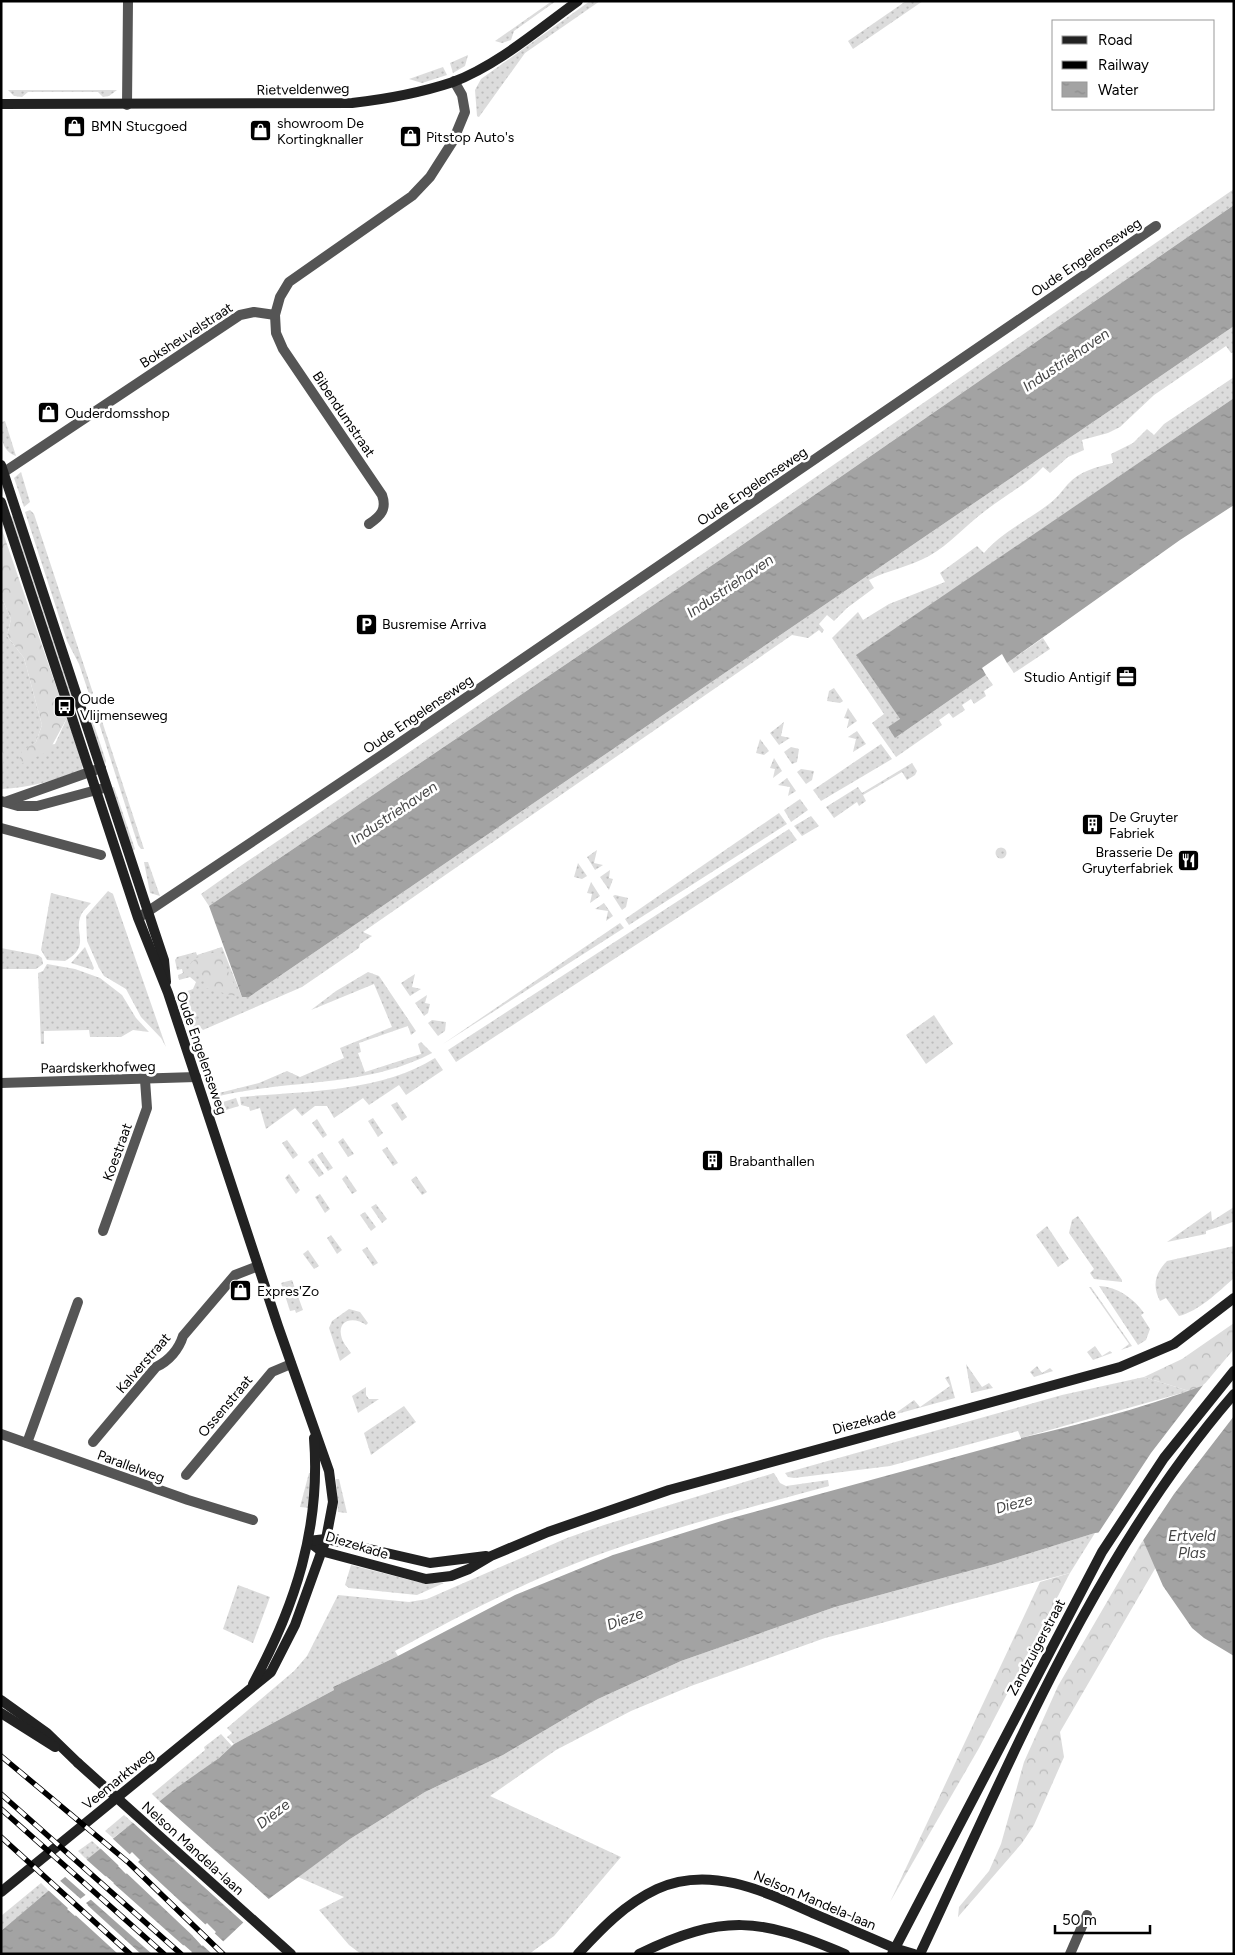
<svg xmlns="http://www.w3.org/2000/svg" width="1235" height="1955" font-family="Figtree,sans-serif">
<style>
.grass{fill:url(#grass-dots)}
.forest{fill:url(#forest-crowns)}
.water{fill:url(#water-ripples);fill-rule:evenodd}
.pier{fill:#fff;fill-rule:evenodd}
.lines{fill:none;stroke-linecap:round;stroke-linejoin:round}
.street{stroke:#555;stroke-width:10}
.secondary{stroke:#222;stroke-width:10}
.rail-casing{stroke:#000;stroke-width:5.5}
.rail{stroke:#fff;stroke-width:4;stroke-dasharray:11;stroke-linecap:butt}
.secondary-bridge{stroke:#222;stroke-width:10}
.labels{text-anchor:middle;stroke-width:5;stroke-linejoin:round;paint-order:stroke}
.street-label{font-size:14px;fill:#000;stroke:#fff}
.poi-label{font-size:14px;fill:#000;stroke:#fff;text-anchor:start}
.water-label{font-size:15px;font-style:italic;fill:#444;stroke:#fff}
</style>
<defs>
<pattern id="grass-dots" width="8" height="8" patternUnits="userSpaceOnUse" patternTransform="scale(1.25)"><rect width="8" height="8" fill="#dcdcdc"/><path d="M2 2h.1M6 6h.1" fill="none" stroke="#bbb" stroke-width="1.8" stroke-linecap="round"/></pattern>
<pattern id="forest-crowns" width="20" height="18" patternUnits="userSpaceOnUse" patternTransform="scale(1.25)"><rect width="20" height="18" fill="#dcdcdc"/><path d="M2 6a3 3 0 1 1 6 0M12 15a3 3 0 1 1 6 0" fill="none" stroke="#bbb"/></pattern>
<pattern id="water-ripples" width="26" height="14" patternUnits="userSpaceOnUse" patternTransform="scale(1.25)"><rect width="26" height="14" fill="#a3a3a3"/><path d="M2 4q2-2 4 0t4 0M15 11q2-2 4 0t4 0" fill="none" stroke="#8b8b8b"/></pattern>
</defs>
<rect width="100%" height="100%" fill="#fff"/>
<g class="grass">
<path d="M552,1h4l-42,30 -3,9 -9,3 -7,-2z"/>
<path d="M590,1h10l-75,52 -46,64 -2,-1 -2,-26 6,-11z"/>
<path d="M906,1h17l-70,48 -5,-8z"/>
<path d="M468,55l-3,11 -12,7 -3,-10z"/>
<path d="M443,67l4,8 -25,8 -13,-4z"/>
<path d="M117,90l-8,6 -6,1 -5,-5h-70l-6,5 -8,-1 -6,-6z"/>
<path d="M1234,189v16l-492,340 -533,361 -8,-12 41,-29 539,-364z"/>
<path d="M1234,326v26l-3,1 -5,-7 -72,49 -34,32 -12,6 -26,7 2,10 -16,7 -18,16 -7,-6c-17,18 -39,29 -58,44 -19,14 -35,33 -56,45 -20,11 -41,14 -60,24l5,8 -27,20 -13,13 -7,-6 -8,9 5,6 -2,3 -3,-3 -11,8 -16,-3 -429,297 9,4 -12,8 -1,4 -57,39 -99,43 -2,-2 -8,-1 -11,-34 11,-4 3,-7 -6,-5 -11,3 -1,-5 5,-2 -1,-4 -5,1 -2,-10 2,-3 19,-5 1,3 25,-8 20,50h7z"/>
<path d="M1234,377v21l-377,257 43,64 -5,19 91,-63 7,10 -9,6 2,5 -12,8 -3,-5 -9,6 3,5 -12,8 -4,-5 -10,7 3,5 -46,32 -24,-34 12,-9 -52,-76 26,-26 5,8 26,-16 56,-22 -5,-9 37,-27 7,7c19,-22 43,-32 65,-49 8,-6 13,-13 19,-20 12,-13 28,-17 45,-21l-2,-9 22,-11 14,-14 7,6 10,-11z"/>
<path d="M5,421l11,35c-15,-5 -15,-20 -15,-34z"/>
<path d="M21,472l9,30 -6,5 -10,-29z"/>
<path d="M30,510l4,4 59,179 -3,4 -11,-33 -12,-23 -42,-129z"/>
<path d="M14,516l63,190 -5,3 -63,-192z"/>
<path d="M1,596l10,23 -4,17 17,22 18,67 -6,17 -7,6 26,-4 12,-26 16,47 -1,5c-28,10 -52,18 -81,19l2,-35 -2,-6z"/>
<path d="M1043,638l7,11 -36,24 -7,-10z"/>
<path d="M834,688l9,13 -3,2 -13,-2 2,-10z"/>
<path d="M848,708l9,13 -10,7 2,-9 -5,-1z"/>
<path d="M101,718l43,131h-3l-3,-4 -40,-125z"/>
<path d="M93,722l13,39 -1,3h-2l-14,-41z"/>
<path d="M784,722l-3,14 9,2 -11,7 -9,-12z"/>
<path d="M857,731l9,13 -13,8 3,-13 -8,-2z"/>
<path d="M760,739l9,12 -5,4 -8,-2z"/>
<path d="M881,744l11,15 -71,42 -8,-11z"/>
<path d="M791,747l8,2 -2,13 -5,2 -8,-12z"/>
<path d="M774,758l8,13 -9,7 2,-9 -5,-1z"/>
<path d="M912,763l5,8 -2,4 -8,5 -5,-8 -39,23 3,6 -7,5 -2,-4 -23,16 -8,-11 32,-20 4,6z"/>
<path d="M801,769l13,2 -2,9 -6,4 -9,-12z"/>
<path d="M787,778l9,13 -8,5 2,-9 -12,-2z"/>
<path d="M114,787l21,62 -4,4 -21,-65z"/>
<path d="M800,799l8,11 -17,12 -7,-12z"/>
<path d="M779,813l8,11 -158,101 -4,-6z"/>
<path d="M811,816l8,10 -17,10 -8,-10z"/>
<path d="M789,829l8,11 -341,222 -8,-12z"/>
<circle cx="1001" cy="853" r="5.5"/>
<path d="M597,850l-3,13 9,2 -8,5 -8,-13z"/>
<path d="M144,862h4l12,34 -10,-3z"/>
<path d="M578,863l9,13 -5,3 -8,-2z"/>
<path d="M610,870l-1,8 4,1 -4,11 -9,-13z"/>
<path d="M591,882l9,14 -10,7 2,-9 -5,-1z"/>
<path d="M108,891l5,3 53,153 -5,-9 -20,-21 -15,-28 -22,-13 -5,-8 -12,-27 -1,-25z"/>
<path d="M51,893l40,10c-3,3 -8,8 -10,12 -8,18 11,31 -16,46l-18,-1 -6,-10z"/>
<path d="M615,895l13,3 -2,9 -4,3 -9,-14z"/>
<path d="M604,903l9,13 -7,5 2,-10 -13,-2z"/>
<path d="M620,923l4,5 -181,116z"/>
<path d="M85,947l9,21 -1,2 -22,-7z"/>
<path d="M1,948l37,7 4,3 1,6 -7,5h-35z"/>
<path d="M47,964l28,5 25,9 22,17 14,23 13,14 -16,-2 -12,7h-31l-1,-7 -45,1v13h-3l-3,-71 5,-2z"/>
<path d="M368,972l11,4 37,55 -5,4 -3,-9 -49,17 2,9 -3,1 7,19 56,-18 -3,-10 3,-2 11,11c-66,35 -143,26 -213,43v-3l40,-10 28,-12 13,6 44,-19 -4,-10 52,-21 -18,-43 -63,26 25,-19z"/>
<path d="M415,974l-3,13 9,2 -11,7 -9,-13z"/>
<path d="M427,995l-2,8 5,1 -2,9 -4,3 -9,-13z"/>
<path d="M934,1015l19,29 -27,20 -20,-29z"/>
<path d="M432,1020l14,2 -1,9 -7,5 -10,-13z"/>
<path d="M435,1058l8,12 -37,25 -7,-10 -30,20 -6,-7 -29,20 -7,-12h-12l-13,10 -7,-8 -29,21 -6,-21 -10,3 -1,-4 -8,-2 -1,-8c63,-6 139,-4 195,-39z"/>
<path d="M236,1098l3,8 -13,4 -3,-8z"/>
<path d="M397,1102l10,15 -5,4 -11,-16z"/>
<path d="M373,1118l10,15 -5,4 -10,-16z"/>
<path d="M317,1119l10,16 -4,3 -11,-15z"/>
<path d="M343,1138l11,16 -6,3 -10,-15z"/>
<path d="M287,1140l11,15 -5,4 -11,-16z"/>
<path d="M387,1147l11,16 -5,3 -11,-16z"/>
<path d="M322,1152l11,16 -5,3 -11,-16z"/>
<path d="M313,1158l11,16 -5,3 -11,-15z"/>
<path d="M289,1174l11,16 -4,4 -11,-16z"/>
<path d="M346,1175l11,16 -5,3 -10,-15z"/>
<path d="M416,1176l11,16 -5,3 -11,-15z"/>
<path d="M320,1194l10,15 -5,4 -10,-16z"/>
<path d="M376,1204l11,15 -5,4 -11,-16z"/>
<path d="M1234,1207v14l-4,2 -24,8v3l-39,8 44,-31 1,10z"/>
<path d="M365,1212l11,15 -5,4 -11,-16z"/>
<path d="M1078,1216l44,64v2l-28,-3 -4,-6 4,-4 -25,-36 3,-13z"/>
<path d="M1047,1226l22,33 -11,8 -22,-32z"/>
<path d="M331,1235l11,15 -5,4 -10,-16z"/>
<path d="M1234,1246v32c-16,14 -35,33 -55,38l-13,-18 -6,3c-8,-15 -5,-28 7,-40z"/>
<path d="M367,1247l11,16 -5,3 -11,-16z"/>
<path d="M308,1250l11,16 -5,3 -11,-15z"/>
<path d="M292,1280l11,30 -7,3 -1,-3 -5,1 -9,-28z"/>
<path d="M1099,1286c19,1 34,12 45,27l-3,2 9,14 -4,11 -8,5z"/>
<path d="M1089,1287h2l41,59 -11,4 8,-6z"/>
<path d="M349,1309l11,3 8,11 -2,2c-10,-8 -28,-7 -25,10 1,7 6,12 10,18l-11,8 -11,-33 3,-7z"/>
<path d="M1095,1346l7,10 8,-5 2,2 -19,7 -6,-8z"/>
<path d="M966,1364l16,23 7,-4 4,5 -22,5z"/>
<path d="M1037,1366l5,7 8,-5 3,3 -19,6 -4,-5z"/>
<path d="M949,1376l6,22 -62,17 21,-15 6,7 30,-21 -5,-8z"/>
<path d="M1144,1377l45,14 -168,47 -3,-7 -128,35 -96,12 -6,-1 -3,-4 277,-78z"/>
<path d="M366,1387v8l3,4h10l-21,14 -6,-17z"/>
<path d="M404,1406l12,16 -45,33 -7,-22z"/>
<path d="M309,1473h2l-1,35 -10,-1z"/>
<path d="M774,1473l6,10 6,3 42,-6 1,6c-92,25 -186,49 -275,86 -54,23 -107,50 -159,79l3,5 -65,31 1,3 -100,54 -7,-7 5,-4 -5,-5 67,-57 13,-15 31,-61 71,7 18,-3 140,-61 37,-13z"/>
<path d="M336,1479h3l8,34 -9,-1z"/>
<path d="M1095,1533l-25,40 -245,65 -134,48 -60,25 -75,39 -66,46 131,61 -67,79 -25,18h-168l-12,-9 -30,-35 25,-13 -46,-20 52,-38 75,-47 78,-37 95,-56 83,-38 154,-54 160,-43z"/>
<path d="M351,1565l67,17 26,1 -27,12 -68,-7 -4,-3z"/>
<path d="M238,1585l32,12 -17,46 -30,-14z"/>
<path d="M221,1734l11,12 -13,12 -59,44 -8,-8 53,-44 -1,-3z"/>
<path d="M124,1815l9,8 -20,15 -8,-7z"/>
<path d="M92,1841l9,8 -14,11 -9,-9z"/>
<path d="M41,1883l8,8 -48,40v-15z"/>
</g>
<g class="forest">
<path d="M1,527l66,191 -18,33 -28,13 -3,-1 4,-12 14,-9 6,-17 -18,-67 -17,-22 4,-17 -10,-23z"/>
<path d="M219,951l18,40 -3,5 -28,-8 -4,-14 -12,-10 6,-6z"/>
<path d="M1234,1323v26l-32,38 -13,4 -45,-14 38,-18z"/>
<path d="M1143,1540l13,27 -96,165 4,25 -30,68 -12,18 -64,74 1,-10 30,-36 12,-27 23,-82 34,-76z"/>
<path d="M1070,1573l-91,175 -89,154 150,-320z"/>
</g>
<g class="water">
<path d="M1234,205v121l-985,671h-7l-33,-91 533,-361z"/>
<path d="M1234,398v107l-54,35 -173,123 -5,-9 -20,14 4,7 -91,63 -7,-11 12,-8 -44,-64z"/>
<path d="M1234,1374v282l-30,-18 -12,-10 -29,-42 -20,-46 -13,-11 -35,4 -100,31 -160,43 -154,54 -83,38 -95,56 -78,37 -75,47 -84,62 -56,53h-20l2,-2 -8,-7 -11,9h-172v-23l59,-50 115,-92 44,-31 15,-14 100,-54 -1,-3 65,-31 117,-61 98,-40 115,-36 293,-80v-1c72,-16 144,-37 213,-64zM132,1852l8,8 -14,14 -8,-8zM106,1876l8,7 -19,16 -2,-1 -7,5 2,2 -13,11 -8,-7 21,-16 -1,-1zM207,1923l9,9 -14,14 -9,-10z"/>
</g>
<g class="pier">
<path d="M1234,1371v45l-60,78 -32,48 -13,-10 -32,3 54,-82 53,-69z"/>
<path d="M158,1800l113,101 -26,23 -114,-103z"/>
<path d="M111,1837l96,89 -11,11 6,5 11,-10 -4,-4 16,15 -13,11 -113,-107zM132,1855l5,5 -11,11 -5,-5z"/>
<path d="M85,1858l2,2 106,94h-6l-3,-6 -7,6h-25l-63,-56 6,-2 15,-13 -4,-4 -16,13 -2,5 -25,-22z"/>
<path d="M58,1879l25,22h-3l-9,8 4,4 9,-8v-3l57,52h-23l-71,-65z"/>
</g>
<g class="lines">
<g class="street">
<path d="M127,105l1,-104"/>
<path d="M275,315l1,18 7,16 99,146c5,14 -1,21 -13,29"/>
<path d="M1,474l239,-159 14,-3 21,3 5,-18 9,-15 123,-86 18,-19 23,-36 12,-29 -3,-17 -8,-14"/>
<path d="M1,801l17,5h19l67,-18"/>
<path d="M5,802l96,-34"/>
<path d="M1,828l100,27"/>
<path d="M141,916l244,-163 771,-527"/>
<path d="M1,1083l195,-6"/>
<path d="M103,1231l44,-123 -2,-28"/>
<path d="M1,1434l187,66 65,20"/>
<path d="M93,1442l63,-75c13,-6 23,-18 27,-31l52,-61 23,-9"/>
<path d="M27,1443l51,-141"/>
<path d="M186,1475l86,-103 19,-8"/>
<path d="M1070,1954l17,-39"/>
</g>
<g class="secondary">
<path d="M1,104l351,-1c35,-4 68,-10 101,-21 45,-17 86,-53 125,-81"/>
<path d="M1,465l153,465 10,30 2,22"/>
<path d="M1,502l137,416 30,75 110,333 51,145 4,31 -7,37 -31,86 -24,47 -270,220"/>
<path d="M308,1541l13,10 105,28 25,-3 18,-7 22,-13 57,-24 121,-42 451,-123 54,-23 60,-46"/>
<path d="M308,1541l18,-2 104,24 56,-7"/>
<path d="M253,1684c42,-78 68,-156 61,-246"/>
<path d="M1,1700l46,33 31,30"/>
<path d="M1,1713l54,34"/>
<path d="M578,1954c24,-26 47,-50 79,-65 54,-25 111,4 160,26 26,11 52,22 77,33l20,6"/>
<path d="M639,1954c85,-41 121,-36 206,0"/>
<path d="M892,1954l210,-402 62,-94 70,-87"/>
<path d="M920,1954c91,-193 173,-397 314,-560"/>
</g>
<defs>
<g id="rail">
<path d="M1,1756l128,107 94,91"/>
<path d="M1,1794l180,160"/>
<path d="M1,1809l163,145"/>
<path d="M1,1837l129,117"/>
</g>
</defs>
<use href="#rail" class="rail-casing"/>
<use href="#rail" class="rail"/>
<path class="secondary-bridge" d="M78,1763l213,191"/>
</g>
<defs>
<symbol id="shop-square" viewBox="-11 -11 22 22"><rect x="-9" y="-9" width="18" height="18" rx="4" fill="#000" stroke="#fff"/><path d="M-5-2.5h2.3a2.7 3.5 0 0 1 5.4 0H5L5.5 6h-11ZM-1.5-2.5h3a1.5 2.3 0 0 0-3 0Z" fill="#fff"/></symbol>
<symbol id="parking-square" viewBox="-11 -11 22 22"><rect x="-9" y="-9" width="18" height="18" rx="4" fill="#000" stroke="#fff"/><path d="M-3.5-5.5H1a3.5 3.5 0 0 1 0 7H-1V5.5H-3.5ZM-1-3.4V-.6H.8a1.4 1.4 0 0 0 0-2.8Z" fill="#fff"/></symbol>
<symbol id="office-square" viewBox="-11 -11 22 22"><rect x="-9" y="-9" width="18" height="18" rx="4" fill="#000" stroke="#fff"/><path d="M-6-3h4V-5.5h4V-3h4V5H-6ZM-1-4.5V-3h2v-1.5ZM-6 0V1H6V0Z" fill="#fff"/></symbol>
<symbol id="bus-square" viewBox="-11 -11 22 22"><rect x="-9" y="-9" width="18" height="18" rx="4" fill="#000" stroke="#fff"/><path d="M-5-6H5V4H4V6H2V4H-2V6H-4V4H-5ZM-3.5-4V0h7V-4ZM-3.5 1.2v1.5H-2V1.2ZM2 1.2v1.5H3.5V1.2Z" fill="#fff"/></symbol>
<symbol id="building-square" viewBox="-11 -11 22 22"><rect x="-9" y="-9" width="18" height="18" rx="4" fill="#000" stroke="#fff"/><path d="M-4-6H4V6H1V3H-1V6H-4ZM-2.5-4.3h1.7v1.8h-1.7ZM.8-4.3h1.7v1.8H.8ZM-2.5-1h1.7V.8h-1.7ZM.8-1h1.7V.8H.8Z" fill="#fff"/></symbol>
<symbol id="restaurant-square" viewBox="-11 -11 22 22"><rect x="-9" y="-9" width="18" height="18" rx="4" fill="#000" stroke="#fff"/><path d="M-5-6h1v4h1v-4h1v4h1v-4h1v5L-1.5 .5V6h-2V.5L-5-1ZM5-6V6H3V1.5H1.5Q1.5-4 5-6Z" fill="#fff"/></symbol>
</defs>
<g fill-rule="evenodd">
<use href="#shop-square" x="62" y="114" width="25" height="25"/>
<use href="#shop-square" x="248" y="118" width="25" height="25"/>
<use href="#shop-square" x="398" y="124" width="25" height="25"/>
<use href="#shop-square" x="36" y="400" width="25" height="25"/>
<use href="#parking-square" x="354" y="612" width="25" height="25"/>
<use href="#office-square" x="1114" y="664" width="25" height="25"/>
<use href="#bus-square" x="52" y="694" width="25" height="25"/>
<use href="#building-square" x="1080" y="812" width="25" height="25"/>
<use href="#restaurant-square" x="1176" y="848" width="25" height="25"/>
<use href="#building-square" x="700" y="1148" width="25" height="25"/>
<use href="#shop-square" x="228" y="1278" width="25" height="25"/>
</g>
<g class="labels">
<g class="street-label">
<text transform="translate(303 89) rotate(-1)" y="5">Rietveldenweg</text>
<text transform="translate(1086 257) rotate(-34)" y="5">Oude Engelenseweg</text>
<text transform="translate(186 335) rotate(-33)" y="5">Boksheuvelstraat</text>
<text transform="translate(344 414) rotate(56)" y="5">Bibendumstraat</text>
<text transform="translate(752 486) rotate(-34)" y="5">Oude Engelenseweg</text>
<text transform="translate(418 714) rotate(-34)" y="5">Oude Engelenseweg</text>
<text transform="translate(202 1053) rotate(71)" y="5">Oude Engelenseweg</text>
<text transform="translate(98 1067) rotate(-1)" y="5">Paardskerkhofweg</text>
<text transform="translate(117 1152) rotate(-70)" y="5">Koestraat</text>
<text transform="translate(143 1363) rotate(-49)" y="5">Kalverstraat</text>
<text transform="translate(225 1406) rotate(-50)" y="5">Ossenstraat</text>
<text transform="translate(864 1421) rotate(-15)" y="5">Diezekade</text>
<text transform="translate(131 1466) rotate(20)" y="5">Parallelweg</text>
<text transform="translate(357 1545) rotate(17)" y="5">Diezekade</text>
<text transform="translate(1036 1647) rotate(-62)" y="5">Zandzuigerstraat</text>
<text transform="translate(118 1779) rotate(-39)" y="5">Veemarktweg</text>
<text transform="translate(193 1848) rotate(42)" y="5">Nelson Mandela-laan</text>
<text transform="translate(815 1900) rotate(23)" y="5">Nelson Mandela-laan</text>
</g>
<g class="poi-label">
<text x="277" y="128">showroom De<tspan x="277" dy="16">Kortingknaller</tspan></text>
<text x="91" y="131">BMN Stucgoed</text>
<text x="426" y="142">Pitstop Auto's</text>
<text x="65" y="418">Ouderdomsshop</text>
<text x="382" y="629">Busremise Arriva</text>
<text x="1111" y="682" text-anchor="end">Studio Antigif</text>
<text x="80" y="704">Oude<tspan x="80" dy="16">Vlijmenseweg</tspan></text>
<text x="1109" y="822">De Gruyter<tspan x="1109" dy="16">Fabriek</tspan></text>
<text x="1173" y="857" text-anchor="end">Brasserie De<tspan x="1173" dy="16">Gruyterfabriek</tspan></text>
<text x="729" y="1166">Brabanthallen</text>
<text x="257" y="1296">Expres'Zo</text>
</g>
<g class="water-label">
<text transform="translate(1066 360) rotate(-34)" y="5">Industriehaven</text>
<text transform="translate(730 586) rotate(-34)" y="5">Industriehaven</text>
<text transform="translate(394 813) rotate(-34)" y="5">Industriehaven</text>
<text transform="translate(1014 1504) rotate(-15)" y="5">Dieze</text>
<text x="1192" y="1541">Ertveld<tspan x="1192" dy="17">Plas</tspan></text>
<text transform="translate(625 1619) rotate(-20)" y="5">Dieze</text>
<text transform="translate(273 1814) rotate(-38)" y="5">Dieze</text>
</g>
</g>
<rect width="1235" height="1955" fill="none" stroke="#000000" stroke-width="5"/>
<rect x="1052" y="20" width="162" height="90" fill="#ffffff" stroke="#999999"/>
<rect x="1062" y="36" width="25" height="8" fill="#222222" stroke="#999999"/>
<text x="1098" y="45" font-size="15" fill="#000000">Road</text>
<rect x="1062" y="61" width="25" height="8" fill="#000000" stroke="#999999"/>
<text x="1098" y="70" font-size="15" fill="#000000">Railway</text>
<rect x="1062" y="82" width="25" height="15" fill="url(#water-ripples)" stroke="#999999"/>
<text x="1098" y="95" font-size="15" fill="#000000">Water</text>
<path d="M1055 1925v8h95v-8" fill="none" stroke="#000000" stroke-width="2.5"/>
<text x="1062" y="1925" font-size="15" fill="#000000" stroke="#ffffff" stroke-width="4" paint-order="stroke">50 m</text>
</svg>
